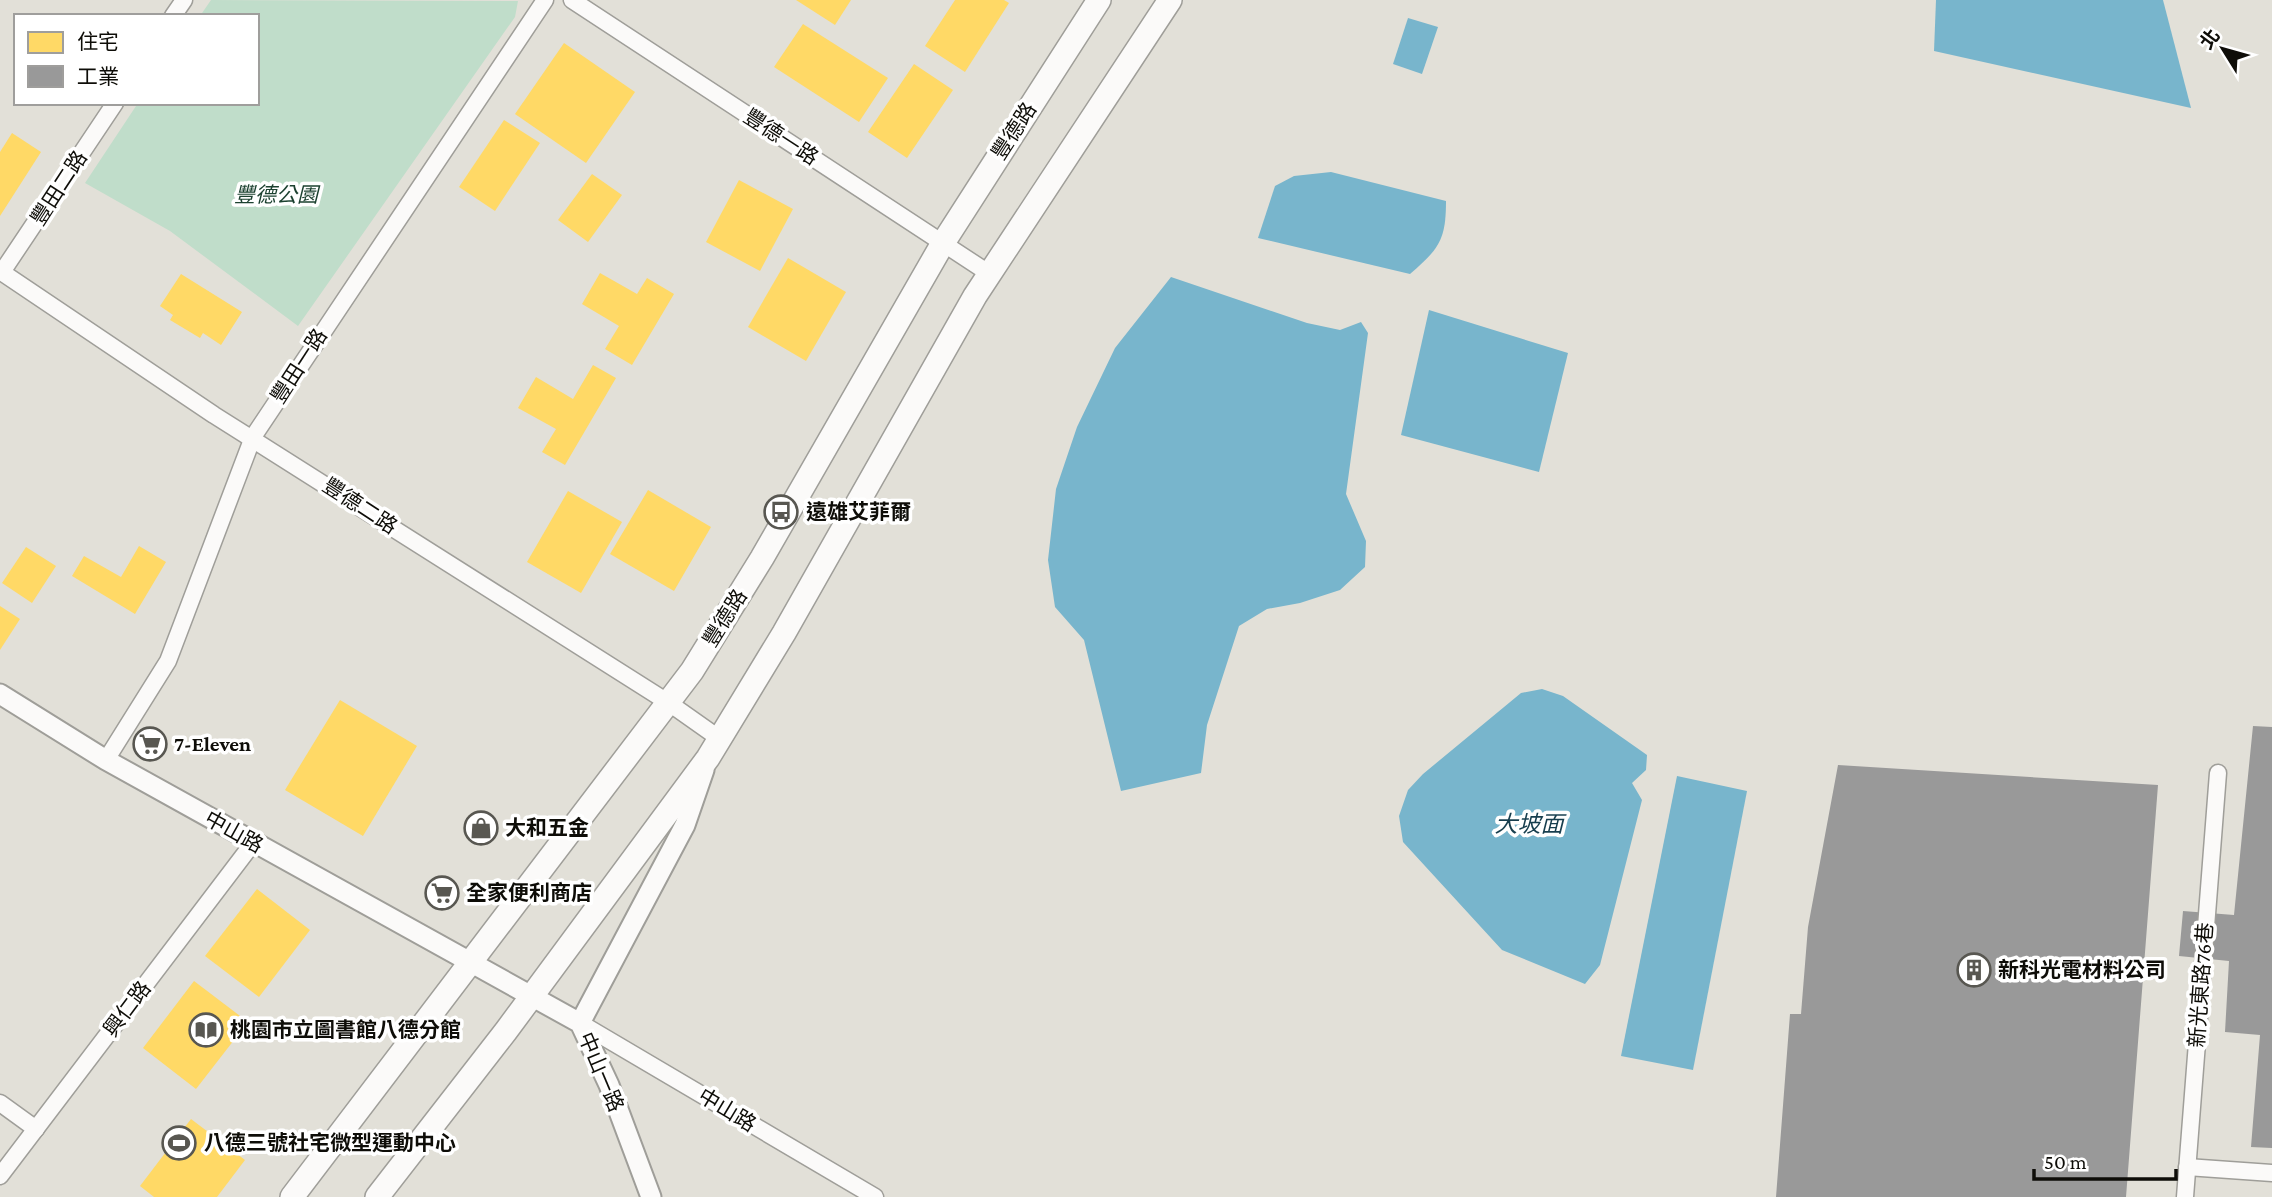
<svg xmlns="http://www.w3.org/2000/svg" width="2272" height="1197" font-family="'Crimson Pro','Noto Sans TC',serif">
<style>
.green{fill:#c0ddca}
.water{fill:#78b5cc}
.homes{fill:#ffd966}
.industry{fill:#999}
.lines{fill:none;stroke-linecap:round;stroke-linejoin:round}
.minor-casing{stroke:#9f9e99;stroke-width:19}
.tertiary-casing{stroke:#9f9e99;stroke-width:23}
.secondary-casing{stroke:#9f9e99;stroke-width:26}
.minor{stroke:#fbfaf9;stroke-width:16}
.tertiary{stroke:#fbfaf9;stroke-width:19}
.secondary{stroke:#fbfaf9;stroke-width:23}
.labels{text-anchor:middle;stroke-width:7;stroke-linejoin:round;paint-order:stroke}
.street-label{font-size:21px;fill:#0e0d08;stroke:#fff}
.park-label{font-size:21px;font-style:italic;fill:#1c4130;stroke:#fff}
.poi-label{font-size:21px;font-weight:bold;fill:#0e0d08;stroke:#fff;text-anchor:start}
.water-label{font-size:23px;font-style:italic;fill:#173e4e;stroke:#fff}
</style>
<rect width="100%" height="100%" fill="#e2e0d8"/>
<path class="green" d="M211,0l307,1 -3,16 -217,309 -128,-95 -85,-48 53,-80h119v-87h-57z"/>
<g class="water">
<path d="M1936,0h227l28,108 -257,-57z"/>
<path d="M1408,18l30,9 -16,47 -29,-10z"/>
<path d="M1331,172l115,29c0,39 -7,48 -36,73l-152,-36 17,-52 19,-10z"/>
<path d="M1171,277l136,46 33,7 21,-8 7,11 -22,161 20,47 -1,26 -25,23 -40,13 -33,6 -28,17 -32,99 -6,48 -80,18 -37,-151 -29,-33 -7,-47 8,-71 21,-62 38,-79z"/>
<path d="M1429,310l139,43 -29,119 -138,-37z"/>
<path d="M1542,689l21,7 84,59 -1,15 -14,13 10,17 -42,165 -15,19 -83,-34 -99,-108 -4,-26 9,-26 15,-16 98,-81z"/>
<path d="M1677,776l70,15 -54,279 -72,-14z"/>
</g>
<g class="homes">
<path d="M796,0h55l-16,25z"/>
<path d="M955,0h49l5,3 -44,69 -40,-26z"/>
<path d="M803,24l85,54 -29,44 -85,-55z"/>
<path d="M564,43l71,49 -49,71 -71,-49z"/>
<path d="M914,64l39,26 -46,68 -39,-26z"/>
<path d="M504,120l36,23 -45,68 -36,-24z"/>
<path d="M12,133l29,19 -41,64v-64z"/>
<path d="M592,174l30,21 -34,47 -30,-22z"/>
<path d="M739,180l54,29 -33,62 -54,-29z"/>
<path d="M788,258l58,34 -40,69 -58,-34z"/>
<path d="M600,273l37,21 10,-16 27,16 -42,71 -27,-16 14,-23 -37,-22z"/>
<path d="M181,274l61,38 -21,33 -18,-12 -3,5 -30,-18 3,-5 -13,-9z"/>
<path d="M593,365l23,13 -51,87 -23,-13 14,-23 -38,-21 18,-31 37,22z"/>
<path d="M648,490l63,37 -37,64 -64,-37z"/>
<path d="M568,491l54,31 -41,71 -54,-31z"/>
<path d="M139,546l27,16 -31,52 -63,-38 12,-20 37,21z"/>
<path d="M26,547l30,19 -24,37 -30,-20z"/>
<path d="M0,606l20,13 -20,31z"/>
<path d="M340,700l77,46 -54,90 -78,-46z"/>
<path d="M257,889l53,41 -51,67 -54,-41z"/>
<path d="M194,981l54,41 -52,67 -53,-41z"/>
<path d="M191,1119l54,41 -28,37h-63l-14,-11z"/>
</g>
<g class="industry">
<path d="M2253,726l19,1v421l-21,-1 9,-112 -35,-3 4,-71 -50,-5 4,-45 51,4z"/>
<path d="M1838,765l320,20 -32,412h-350l14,-183h11l7,-87z"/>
</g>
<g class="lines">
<defs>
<g id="minor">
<path d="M572,0l418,274"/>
<path d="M173,16l11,-16"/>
<path d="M0,271l214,144 455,288 51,36"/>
<path d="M2,272l113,-169"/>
<path d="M106,760l62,-99 85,-224 292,-437"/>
<path d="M580,1023l295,174"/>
<path d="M0,1103l36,26"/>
<path d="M2187,1167l85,6"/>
<path d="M0,1176l253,-333"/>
<path d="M2185,1197l33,-424"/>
</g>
<g id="tertiary">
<path d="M0,694l106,66 474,263 29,62 42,112"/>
<path d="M580,1023l105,-198 19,-55"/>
</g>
<g id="secondary">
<path d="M292,1197l400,-526 70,-113 181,-315 156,-243"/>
<path d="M377,1197l129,-166 202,-273 76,-125 191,-337 195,-296"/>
</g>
</defs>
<use href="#minor" class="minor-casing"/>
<use href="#tertiary" class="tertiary-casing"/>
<use href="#secondary" class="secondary-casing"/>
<use href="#minor" class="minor"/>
<use href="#tertiary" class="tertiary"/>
<use href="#secondary" class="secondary"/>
</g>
<defs>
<symbol id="bus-ring" viewBox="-11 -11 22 22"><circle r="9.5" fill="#fff" stroke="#585751" stroke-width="1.5"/><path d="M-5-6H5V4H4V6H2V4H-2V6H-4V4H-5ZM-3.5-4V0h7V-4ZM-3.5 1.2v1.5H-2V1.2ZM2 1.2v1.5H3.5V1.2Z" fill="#585751"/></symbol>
<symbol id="supermarket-ring" viewBox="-11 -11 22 22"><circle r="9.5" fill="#fff" stroke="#585751" stroke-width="1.5"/><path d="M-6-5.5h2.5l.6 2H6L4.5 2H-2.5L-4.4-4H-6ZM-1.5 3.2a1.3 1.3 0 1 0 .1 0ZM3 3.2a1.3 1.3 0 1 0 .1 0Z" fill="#585751"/></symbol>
<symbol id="shop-ring" viewBox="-11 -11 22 22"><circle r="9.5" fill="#fff" stroke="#585751" stroke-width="1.5"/><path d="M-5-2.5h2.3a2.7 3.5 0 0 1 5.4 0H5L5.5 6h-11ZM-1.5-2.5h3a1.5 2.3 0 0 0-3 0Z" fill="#585751"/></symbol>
<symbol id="building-ring" viewBox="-11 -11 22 22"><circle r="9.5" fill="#fff" stroke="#585751" stroke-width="1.5"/><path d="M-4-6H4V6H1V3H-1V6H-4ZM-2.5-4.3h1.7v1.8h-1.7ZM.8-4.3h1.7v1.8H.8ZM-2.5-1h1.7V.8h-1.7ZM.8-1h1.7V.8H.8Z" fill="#585751"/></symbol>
<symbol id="library-ring" viewBox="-11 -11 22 22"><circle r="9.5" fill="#fff" stroke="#585751" stroke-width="1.5"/><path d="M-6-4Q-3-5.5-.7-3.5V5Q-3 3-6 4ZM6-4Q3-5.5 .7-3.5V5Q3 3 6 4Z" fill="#585751"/></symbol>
<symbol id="stadium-ring" viewBox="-11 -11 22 22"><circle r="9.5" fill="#fff" stroke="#585751" stroke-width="1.5"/><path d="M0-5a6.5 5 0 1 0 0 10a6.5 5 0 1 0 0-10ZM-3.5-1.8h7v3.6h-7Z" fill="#585751"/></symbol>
</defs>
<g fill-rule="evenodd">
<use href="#bus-ring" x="762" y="493" width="38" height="38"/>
<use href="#supermarket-ring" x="131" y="725" width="38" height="38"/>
<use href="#shop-ring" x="462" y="809" width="38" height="38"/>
<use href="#supermarket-ring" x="423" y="874" width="38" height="38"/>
<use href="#building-ring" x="1955" y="951" width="38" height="38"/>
<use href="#library-ring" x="187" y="1011" width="38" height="38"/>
<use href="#stadium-ring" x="160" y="1124" width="38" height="38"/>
</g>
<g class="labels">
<g class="street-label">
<text transform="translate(1014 131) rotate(-57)" y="7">豐德路</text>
<text transform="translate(781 137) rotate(33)" y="7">豐德一路</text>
<text transform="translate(59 188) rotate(-57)" y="7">豐田二路</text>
<text transform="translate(299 366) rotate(-57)" y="7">豐田一路</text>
<text transform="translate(360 506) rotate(33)" y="7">豐德二路</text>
<text transform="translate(725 618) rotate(-58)" y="7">豐德路</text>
<text transform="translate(234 832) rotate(29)" y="7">中山路</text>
<text transform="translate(2201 985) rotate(-86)" y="7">新光東路76巷</text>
<text transform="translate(127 1009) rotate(-53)" y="7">興仁路</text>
<text transform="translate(601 1072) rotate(67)" y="7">中山一路</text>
<text transform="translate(727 1110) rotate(31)" y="7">中山路</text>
</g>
<g class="park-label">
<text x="276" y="202">豐德公園</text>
</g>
<g class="poi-label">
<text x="806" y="519">遠雄艾菲爾</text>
<text x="174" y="751">7-Eleven</text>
<text x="505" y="835">大和五金</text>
<text x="466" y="900">全家便利商店</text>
<text x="1998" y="977">新科光電材料公司</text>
<text x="230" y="1037">桃園市立圖書館八德分館</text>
<text x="204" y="1150">八德三號社宅微型運動中心</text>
</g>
<g class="water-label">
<text x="1529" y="832">大坡面</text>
</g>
</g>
<rect x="14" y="14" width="245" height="91" fill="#ffffff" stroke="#9f9e9c" stroke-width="2"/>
<rect x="28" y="32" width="35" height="21" fill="#ffd966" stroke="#9f9e9c" stroke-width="2"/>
<text x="77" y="49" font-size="21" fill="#0e0d08">住宅</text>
<rect x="28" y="66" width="35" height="21" fill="#999999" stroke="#9f9e9c" stroke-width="2"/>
<text x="77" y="84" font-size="21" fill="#0e0d08">工業</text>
<g transform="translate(2223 49) rotate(307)" stroke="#ffffff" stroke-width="5" paint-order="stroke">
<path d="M0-5L12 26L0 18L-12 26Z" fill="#0e0d08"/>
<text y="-10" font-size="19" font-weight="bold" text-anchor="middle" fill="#0e0d08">北</text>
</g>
<path d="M2034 1169v10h142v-10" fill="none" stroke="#0e0d08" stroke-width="3.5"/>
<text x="2044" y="1169" font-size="21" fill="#0e0d08" stroke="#ffffff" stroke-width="5" paint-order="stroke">50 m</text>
</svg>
